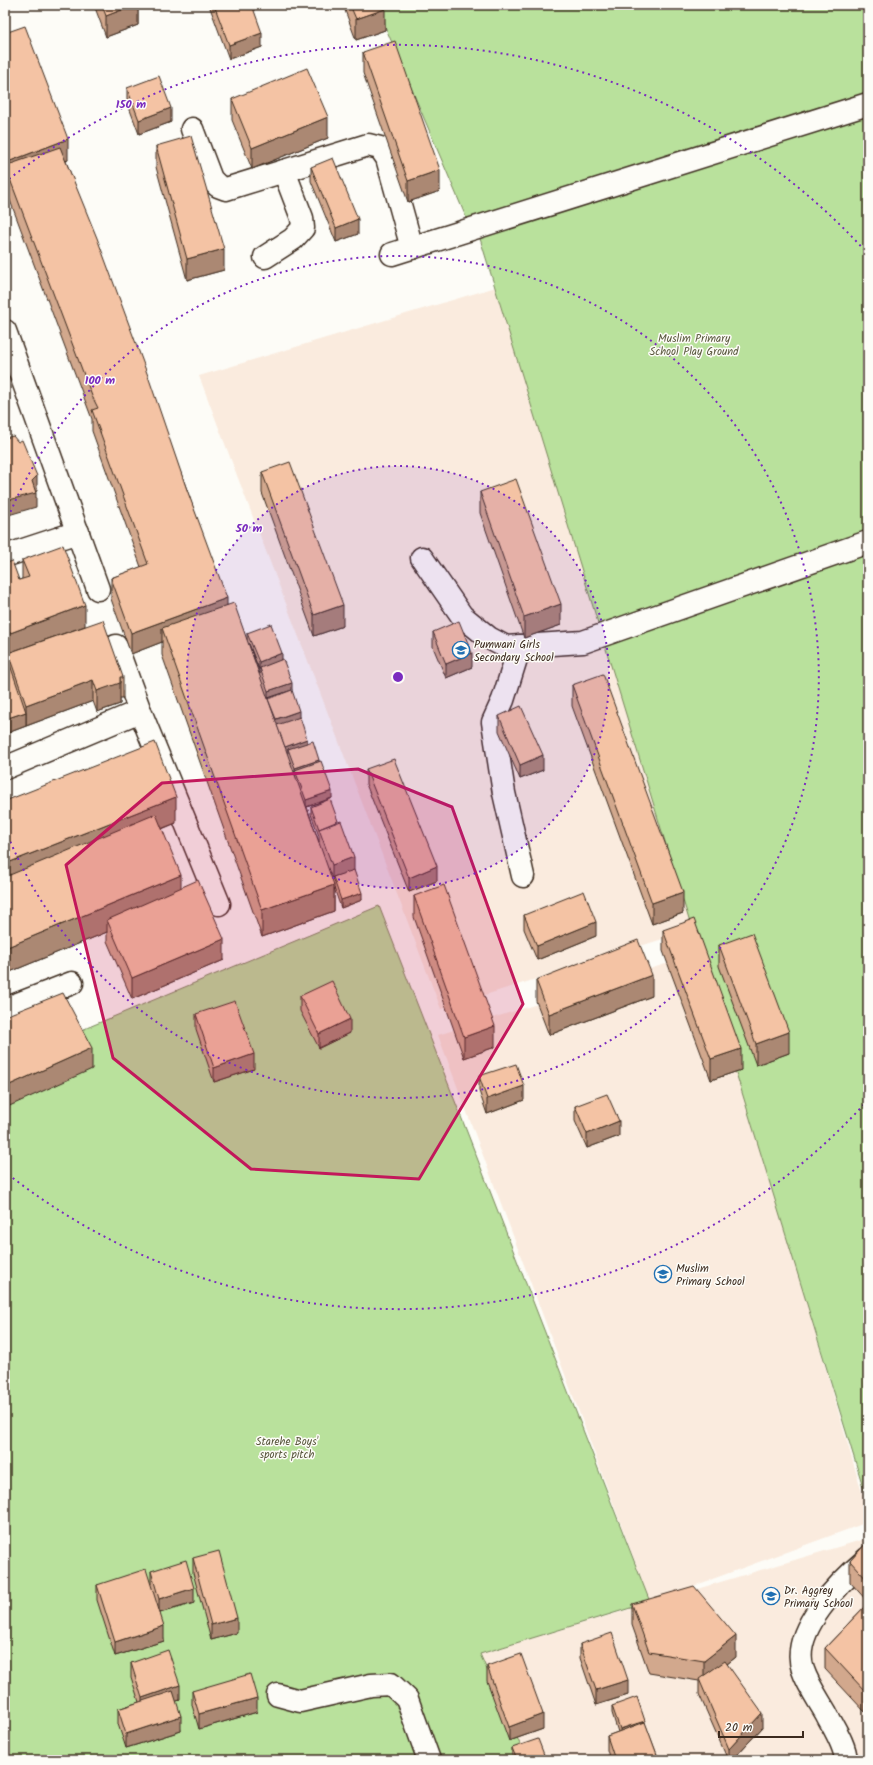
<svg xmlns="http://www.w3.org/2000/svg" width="873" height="1765" font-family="Kalam,sans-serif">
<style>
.built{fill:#faebde}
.green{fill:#b9e19c;stroke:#7a865d}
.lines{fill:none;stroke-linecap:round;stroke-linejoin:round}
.minor-casing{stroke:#3b2a1e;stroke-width:25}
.minor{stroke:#fdfcf7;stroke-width:22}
.wall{fill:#d2a88d;stroke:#3b2a1e;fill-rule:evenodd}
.shaded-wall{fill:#ab8873;stroke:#3b2a1e}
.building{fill:#f4c3a4;stroke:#3b2a1e}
.marked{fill:#c2185b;fill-opacity:0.2;stroke:#c2185b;stroke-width:3;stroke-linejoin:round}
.ring{fill:none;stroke:#7b2cbf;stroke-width:2;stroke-dasharray:2 4}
.labels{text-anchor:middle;stroke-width:3;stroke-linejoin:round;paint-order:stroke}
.park-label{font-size:11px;fill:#5a583e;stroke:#fdfcf7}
.poi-label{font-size:11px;fill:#3b2a1e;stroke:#fdfcf7;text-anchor:start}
.centre{fill:#7b2cbf;stroke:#fdfcf7;stroke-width:2}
.ring-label{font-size:12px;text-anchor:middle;font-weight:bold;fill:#7b2cbf;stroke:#fdfcf7;stroke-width:3;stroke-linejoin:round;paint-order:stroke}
</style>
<rect width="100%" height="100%" fill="#fdfcf7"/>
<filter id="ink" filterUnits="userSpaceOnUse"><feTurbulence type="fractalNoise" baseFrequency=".025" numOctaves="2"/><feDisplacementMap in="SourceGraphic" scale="8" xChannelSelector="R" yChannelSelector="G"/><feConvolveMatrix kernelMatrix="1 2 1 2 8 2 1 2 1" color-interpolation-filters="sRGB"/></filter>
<g filter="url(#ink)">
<g class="built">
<path d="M496,287l214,637 -269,85 -242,-633z"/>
<path d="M704,952l164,561v9l-218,80 -212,-567z"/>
<path d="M868,1538v222h-341l-47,-106z"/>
</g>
<g class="green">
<path d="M376,5h489l3,7v1491l-390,-1271 -7,-3z"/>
<path d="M379,906l271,696 -170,52 47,106h-522v-698z"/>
</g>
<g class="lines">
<defs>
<g id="minor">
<path d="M192,129l19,50 7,7 8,3 142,-44 12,3 7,10 25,90"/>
<path d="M392,254l476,-150"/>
<path d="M265,257l28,-18 10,-11 -1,-10 -18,-47"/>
<path d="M5,331l93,258"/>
<path d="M5,556l73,-24"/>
<path d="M422,558l40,58 27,22 17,9 77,-5 285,-100"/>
<path d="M116,646l24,65 79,193"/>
<path d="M520,646l-17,54 -10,22 11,71 19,83"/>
<path d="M5,768l135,-57"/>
<path d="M5,1009l67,-26"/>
<path d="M278,1695l22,6 71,-16 20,-1 16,15 22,61"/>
<path d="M846,1760c-1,-16 -13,-33 -20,-47 -8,-14 -18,-28 -23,-43 -14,-39 38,-89 65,-112"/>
</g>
</defs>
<use href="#minor" class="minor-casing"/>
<use href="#minor" class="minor"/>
</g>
<g class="wall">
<path d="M94,5h44v20l-32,12z"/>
<path d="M209,5h43l10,42 -33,12z"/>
<path d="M343,5h41l1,25 -29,10z"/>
<path d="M5,33l63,127 -2,1 120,326 41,118 20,35v-7l35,26 10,31 -24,8 31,19 8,26 12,18 13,37 -25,9 12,35v-6l-8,-22v-7l43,64 8,29 -21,8 -7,-20v23l-72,26 -100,-282v-13l-31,12 -20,-55v-21l30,-11 -49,-136v-12l-87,-232zM249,644l10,25h1v5z"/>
<path d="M363,52l77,139 -32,11 -45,-129z"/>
<path d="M127,88l44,34 -32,12 -12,-32z"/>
<path d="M232,99l96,39 -76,31 -20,-49z"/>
<path d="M156,146l68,124 -37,10 -31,-113z"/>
<path d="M311,167l47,67 -22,8 -25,-61z"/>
<path d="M262,472l81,154 -29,10 -52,-143z"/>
<path d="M480,492l81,133 -37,13 -44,-125z"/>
<path d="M22,560l63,66 38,51v21h-3v6l-23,8 -4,-11 -88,33v-74l3,-1v-4l-3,1v-92l14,16 3,-1z"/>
<path d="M433,632l39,35 -26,11 -13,-31z"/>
<path d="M572,685l111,228 -31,11 -80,-218z"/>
<path d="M499,716l44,54 -23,9 -21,-48z"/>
<path d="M366,769l71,112 -28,11 -43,-108z"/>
<path d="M5,801l171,22 -14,6 19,59 43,72 -92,39 -25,-58v-9l-102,42z"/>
<path d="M414,896l81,151 -31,11 -50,-141z"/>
<path d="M524,915l72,21 -59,24 -13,-31z"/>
<path d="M663,930l78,140 -30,10 -48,-129z"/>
<path d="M719,945l70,108 -33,12 -37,-99z"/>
<path d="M536,980l116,16 -103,39 -13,-34z"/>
<path d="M300,996l50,37 -31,15 -19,-37z"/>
<path d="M196,1014l58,55 -40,13 -18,-53z"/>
<path d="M479,1076l45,24 -37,14 -8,-23z"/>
<path d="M575,1106l44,30 -32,12 -12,-27z"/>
<path d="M868,1541v61l-18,-20v-21z"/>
<path d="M193,1558l44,75 -26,7 -18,-67z"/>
<path d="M151,1571l43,32 -34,10 4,28 -49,15 -18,-56v-15l54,-1z"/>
<path d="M868,1603v107l-3,2 -40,-43v-21z"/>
<path d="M632,1604l104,53 -9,7 35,64 -30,32h-4l-29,-66v-13l-50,-8 -17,-48z"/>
<path d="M580,1644l48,51 -32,10 -16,-47z"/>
<path d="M131,1663l49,37 -4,1 5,30 -55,17 -8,-24v-15l21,-7 -8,-25z"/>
<path d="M487,1666l56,63 -34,12 -22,-60z"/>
<path d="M192,1691l65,21 -58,17 -7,-24z"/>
<path d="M612,1706l33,17 14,37h-49l-3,-10v-14l11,-4 -6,-19z"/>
<path d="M512,1748l34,12h-32l-2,-5z"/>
</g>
<g class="shaded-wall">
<path d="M134,5h4v20l-32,12v-21z"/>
<path d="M385,9v21l-29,10v-21z"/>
<path d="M262,33v14l-33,12v-14z"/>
<path d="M171,108v14l-32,12v-14z"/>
<path d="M328,117v21l-76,31v-21z"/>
<path d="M68,139v21l-57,22 -6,-16v18v-21z"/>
<path d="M440,170v21l-32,11v-21z"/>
<path d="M358,219v15l-22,8v-14z"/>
<path d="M224,249v21l-37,10v-21z"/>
<path d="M37,476v15l-3,2h2v14l-31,9v-15z"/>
<path d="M227,598v21l-65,9v14l-31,12v-21z"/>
<path d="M561,604v21l-37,13v-21z"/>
<path d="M85,605v21l-77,27v2l-3,1v-21z"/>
<path d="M343,605v21l-29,10v-21z"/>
<path d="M282,653v7l-23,9v-7z"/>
<path d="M472,653v14l-26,11v-14z"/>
<path d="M120,677v27l-23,8v-21z"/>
<path d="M93,680v21l-67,25v-21z"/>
<path d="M292,683v7l-24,8v-7z"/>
<path d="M299,711v7l-24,9 -1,-7z"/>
<path d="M26,712v14l-21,8v-15z"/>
<path d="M307,739v7l-19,3v4l-6,2v-7z"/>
<path d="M543,755v15l-23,9v-14z"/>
<path d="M319,760v7l-24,3v6v-8z"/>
<path d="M332,791v7l-26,9v-7z"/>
<path d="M176,797v26l-171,67v-26z"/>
<path d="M354,857v14l-21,6v2h-1v-14z"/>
<path d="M437,866v15l-28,11v-14z"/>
<path d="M181,875v27l-74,18v12l-102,42v-26z"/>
<path d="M334,885v26l-72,26v-27z"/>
<path d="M683,892v21l-31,11v-21z"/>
<path d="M362,893v7l-21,8v-8z"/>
<path d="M596,922v14l-59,24v-14z"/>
<path d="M224,939v21l-92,39v-21z"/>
<path d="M652,975v21l-103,39v-21z"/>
<path d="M350,1019v14l-31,15v-14z"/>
<path d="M495,1026v21l-31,11v-21z"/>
<path d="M789,1032v21l-33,12v-21z"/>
<path d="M92,1048v21l-87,39v-21z"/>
<path d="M741,1049v21l-30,10v-21z"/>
<path d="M254,1054v15l-40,13v-14z"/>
<path d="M524,1086v14l-37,14v-15z"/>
<path d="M619,1121v15l-32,12v-14z"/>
<path d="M194,1588v15l-35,10v-14z"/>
<path d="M237,1618v15l-26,7v-15z"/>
<path d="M164,1626v15l-49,15v-14z"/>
<path d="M736,1636v21l-32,25v-21z"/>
<path d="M628,1680v15l-32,10v-15z"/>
<path d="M180,1685v15l-38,12v-14z"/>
<path d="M868,1689v21l-3,2v-21z"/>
<path d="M257,1698v14l-58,17v-15z"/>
<path d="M762,1713v15l-30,32h-3v-11z"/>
<path d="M543,1714v15l-34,12v-14z"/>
<path d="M181,1716v15l-55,17v-14z"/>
<path d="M645,1721v7l-25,8v-7z"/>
</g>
<g class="building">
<path d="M102,5h32l-28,11z"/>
<path d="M214,5h38l10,28 -33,12z"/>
<path d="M350,5h34l1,4 -29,10z"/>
<path d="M25,26l43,113 -63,24v-130z"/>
<path d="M395,41l45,129 -32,11 -45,-129z"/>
<path d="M307,68l21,49 -76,31 -20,-49z"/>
<path d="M159,76l12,32 -32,12 -12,-32z"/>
<path d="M191,136l33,113 -37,10 -31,-113z"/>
<path d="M60,147l37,91 51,138 38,111 41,111 -96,35 -20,-55 37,-14 -56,-154 6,-2 -6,-12 -87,-230z"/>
<path d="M333,158l25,61 -22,9 -25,-61z"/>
<path d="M13,436l5,6 4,-2 15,36 -5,5 4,12 -31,8v-63z"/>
<path d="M290,462l53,143 -29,10 -52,-143z"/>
<path d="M516,479l45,125 -37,13 -44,-125z"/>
<path d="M63,545l22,60 -80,30v-71l7,-3 7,19 10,-3 -7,-17z"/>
<path d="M234,603l100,282 -72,25 -100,-282z"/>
<path d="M103,620l20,57h-3v6l-23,8 -4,-11 -67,25 -18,-52z"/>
<path d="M459,621l13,32 -26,11 -13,-32z"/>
<path d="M271,624l11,29 -23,9 -12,-29z"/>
<path d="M8,659l18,53 -21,7v-59z"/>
<path d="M283,659l9,24 -24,8 -8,-23z"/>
<path d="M603,674l80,218 -31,11 -80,-218z"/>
<path d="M292,690l7,21 -23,8 -8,-20z"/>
<path d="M521,706l22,49 -23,10 -21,-49z"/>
<path d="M300,717l7,22 -22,8 -8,-22z"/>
<path d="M313,741l6,19 -24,8 -7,-19z"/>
<path d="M155,742l21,55 -171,67v-63z"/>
<path d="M394,759l43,107 -28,12 -43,-109z"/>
<path d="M321,761l11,30 -26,9 -11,-30z"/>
<path d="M330,799l8,22 -19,8 -8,-22z"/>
<path d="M156,814l25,61 -176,73v-71z"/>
<path d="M341,821l13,36 -22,8 -13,-36z"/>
<path d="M354,870l8,23 -21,7 -8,-23z"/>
<path d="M198,880l26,59 -92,39 -25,-58z"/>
<path d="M444,885l51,141 -31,11 -50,-141z"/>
<path d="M584,891l12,31 -59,24 -13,-31z"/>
<path d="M694,919l47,130 -30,10 -48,-129z"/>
<path d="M752,933l37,99 -33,12 -37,-99z"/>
<path d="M638,940l14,35 -103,39 -13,-34z"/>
<path d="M332,981l18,38 -31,15 -19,-38z"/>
<path d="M63,993l29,55 -87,39v-71z"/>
<path d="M235,1001l19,53 -40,14 -18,-54z"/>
<path d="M516,1064l8,22 -37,13 -8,-23z"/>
<path d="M607,1094l12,27 -32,13 -12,-28z"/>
<path d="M868,1541v40l-18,-20z"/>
<path d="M219,1551l18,67 -26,7 -18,-67z"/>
<path d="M186,1560l8,28 -35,11 -8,-28z"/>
<path d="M146,1569l18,57 -49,16 -18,-57z"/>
<path d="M694,1586l42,50 -32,25 -55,-9 -17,-48z"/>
<path d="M868,1603v86l-3,2 -40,-43z"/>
<path d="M612,1633l16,47 -32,10 -16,-46z"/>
<path d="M168,1650l12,35 -38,13 -11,-35z"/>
<path d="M521,1654l22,60 -34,13 -22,-61z"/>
<path d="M725,1661l37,52 -33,36 -30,-70z"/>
<path d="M250,1674l7,24 -58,16 -7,-23z"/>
<path d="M173,1691l8,25 -55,18 -8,-25z"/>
<path d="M637,1697l8,24 -25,8 -8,-23z"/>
<path d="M645,1722l14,38h-44l-8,-24z"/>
<path d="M538,1739l8,21h-29l-5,-12z"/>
</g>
</g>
<path class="marked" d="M358,769l94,38 71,197 -104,175 -168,-10 -138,-111 -47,-193 96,-82z"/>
<circle cx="398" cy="677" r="211" fill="#7b2cbf" fill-opacity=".12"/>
<g class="ring">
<circle cx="398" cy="677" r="211"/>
<path d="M6 523A421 421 0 1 1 6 831"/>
<path d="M868 1100A632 632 0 0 1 9 1175M9 179A632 632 0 0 1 868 254"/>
</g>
<defs>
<symbol id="school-ring" viewBox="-11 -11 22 22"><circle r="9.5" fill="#fdfcf7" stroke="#1f6fb2" stroke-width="1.5"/><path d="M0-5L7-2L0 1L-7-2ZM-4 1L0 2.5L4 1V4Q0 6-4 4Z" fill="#1f6fb2"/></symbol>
</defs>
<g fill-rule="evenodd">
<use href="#school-ring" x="451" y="640" width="20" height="20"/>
<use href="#school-ring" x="653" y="1264" width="20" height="20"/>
<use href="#school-ring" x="761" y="1586" width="20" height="20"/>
</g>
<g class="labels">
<g class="park-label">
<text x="694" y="342">Muslim Primary<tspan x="694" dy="13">School Play Ground</tspan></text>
<text x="287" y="1445">Starehe Boys'<tspan x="287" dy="13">sports pitch</tspan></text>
</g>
<g class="poi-label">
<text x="474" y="648">Pumwani Girls<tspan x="474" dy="13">Secondary School</tspan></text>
<text x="676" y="1272">Muslim<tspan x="676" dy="13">Primary School</tspan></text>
<text x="784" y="1594">Dr. Aggrey<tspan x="784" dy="13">Primary School</tspan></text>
</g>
</g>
<circle cx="398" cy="677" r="6" class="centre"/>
<g class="ring-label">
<text x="131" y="108">150 m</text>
<text x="100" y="384">100 m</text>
<text x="249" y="532">50 m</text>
</g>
<rect width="873" height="1765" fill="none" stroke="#fdfcf7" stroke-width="20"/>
<rect x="10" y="10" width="853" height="1745" fill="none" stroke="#3b2a1e" stroke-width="1.5" filter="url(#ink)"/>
<path d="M719 1731v6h84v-6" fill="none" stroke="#3b2a1e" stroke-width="2"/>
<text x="725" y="1731" font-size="12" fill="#3b2a1e" stroke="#fdfcf7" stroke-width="3" paint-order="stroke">20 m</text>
</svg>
